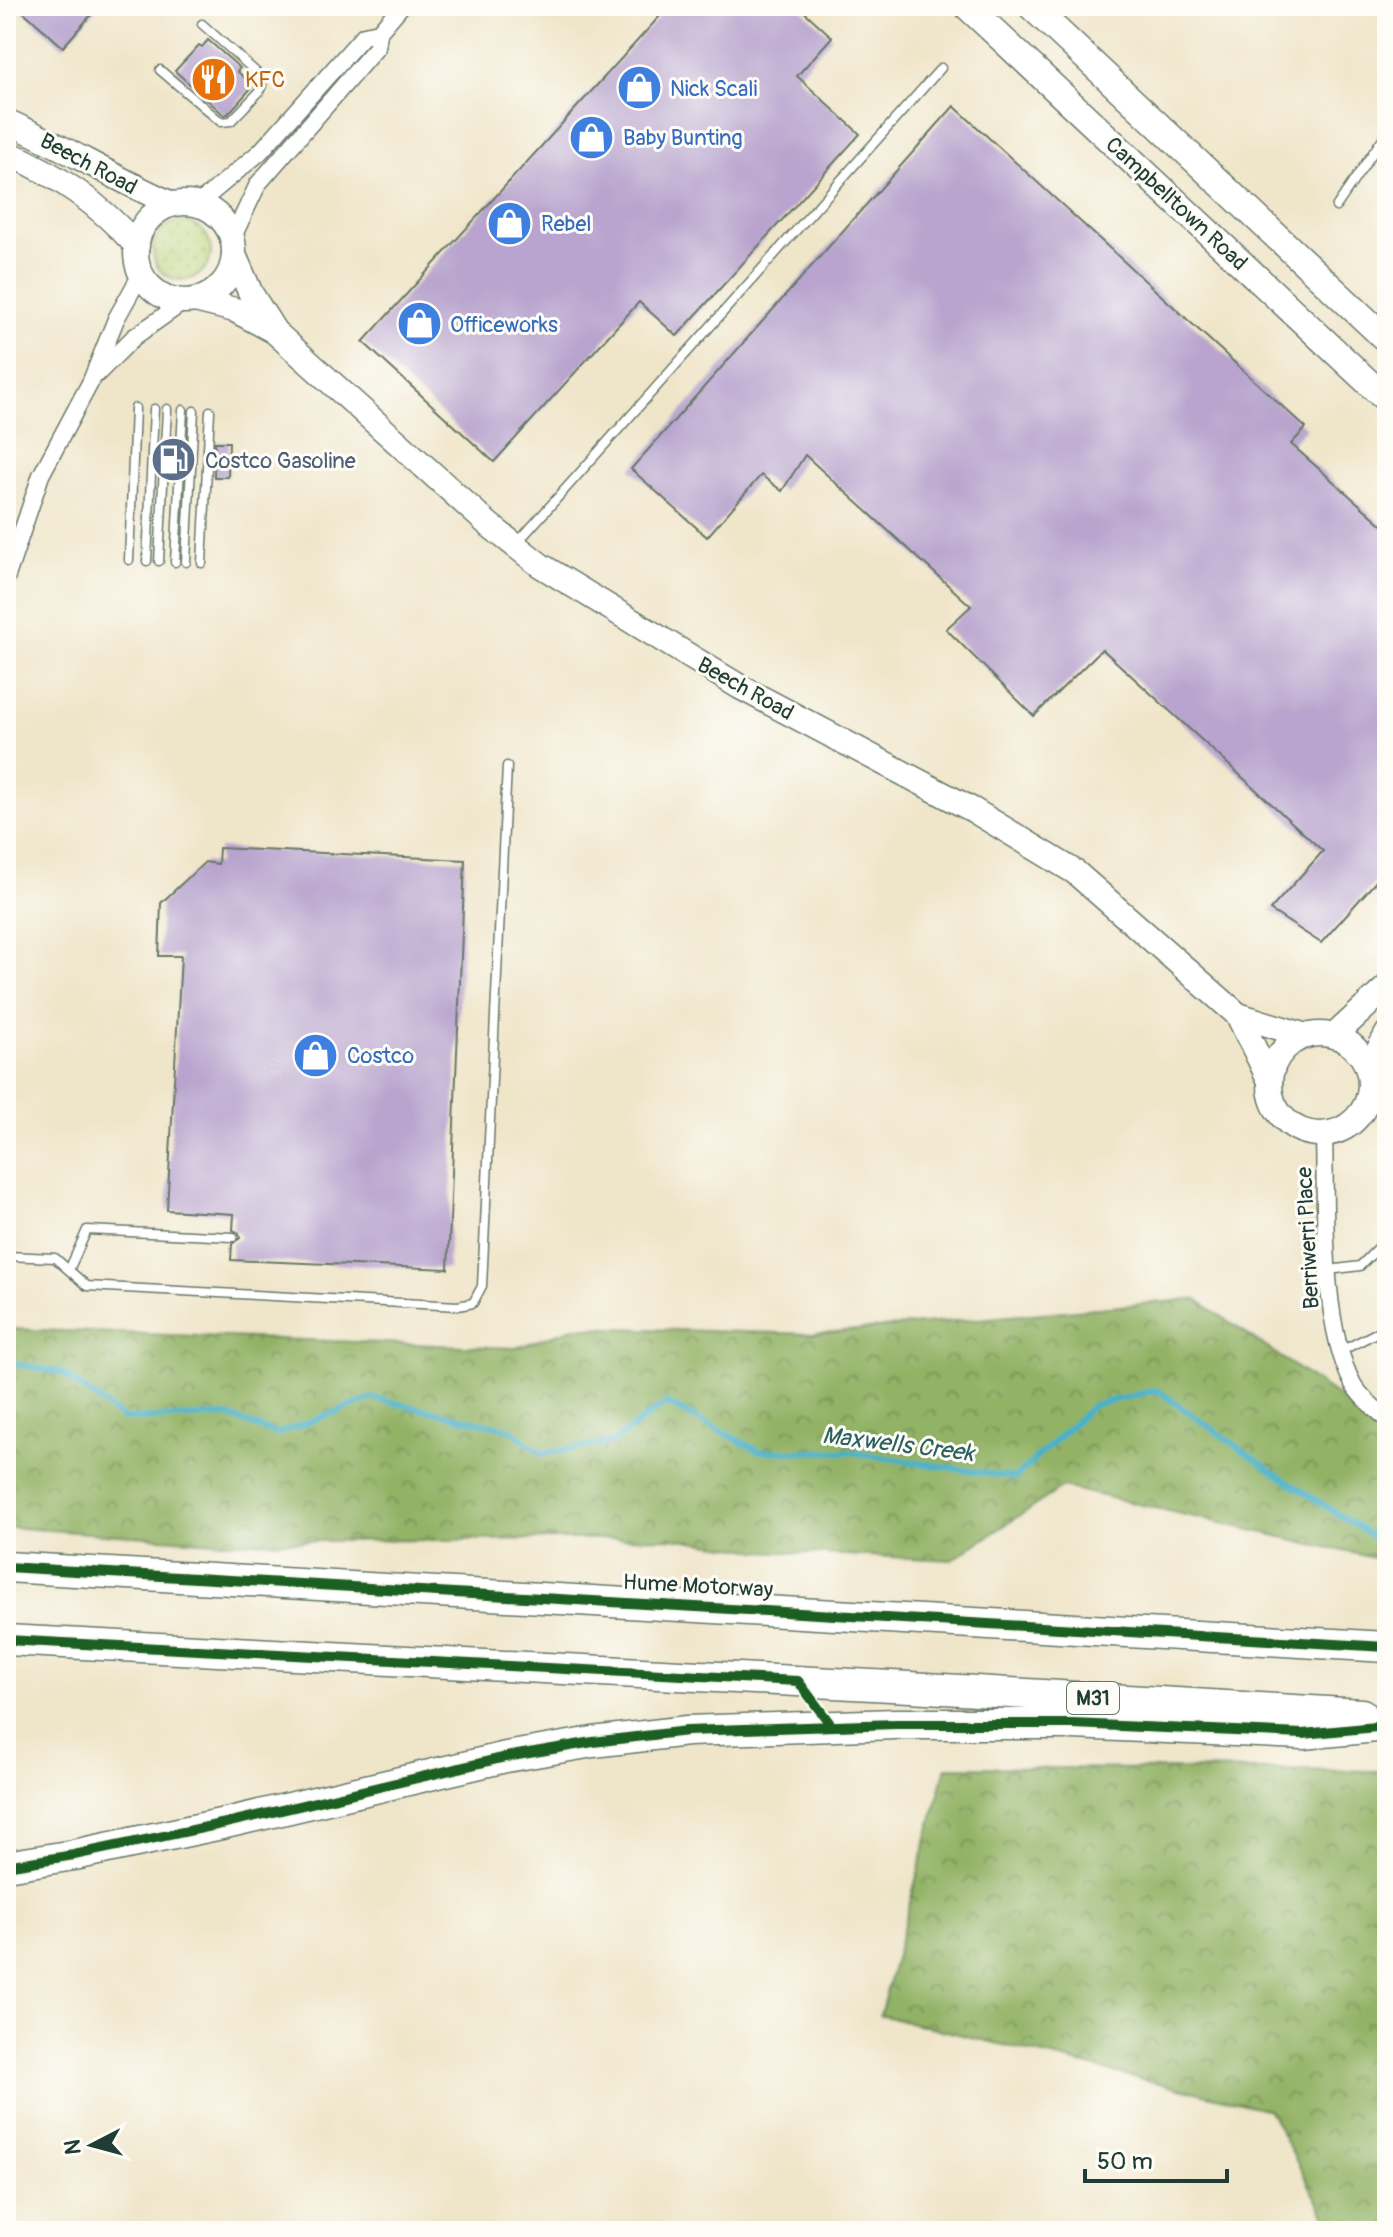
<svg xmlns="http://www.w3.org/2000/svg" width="1393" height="2237" font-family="Pangolin,sans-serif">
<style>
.grass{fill:url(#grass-dots);stroke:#6c8654;stroke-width:2}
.forest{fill:url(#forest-crowns);stroke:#58784c;stroke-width:2}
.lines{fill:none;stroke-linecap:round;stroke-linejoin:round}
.stream{stroke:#48b1c7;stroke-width:6}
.building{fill:#b8a4ce}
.service-casing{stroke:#687868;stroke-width:11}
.minor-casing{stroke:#687868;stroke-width:19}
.secondary-casing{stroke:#687868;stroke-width:27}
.primary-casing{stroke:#687868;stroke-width:29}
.motorway-casing{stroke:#687868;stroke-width:33}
.service{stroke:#fff;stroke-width:8}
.minor{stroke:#fff;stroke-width:16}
.secondary{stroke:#fff;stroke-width:24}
.primary{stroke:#fff;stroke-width:26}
.motorway{stroke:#fff;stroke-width:30}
.cycleway-casing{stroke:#fdfcf7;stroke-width:15}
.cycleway{stroke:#1b5e20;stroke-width:10}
.labels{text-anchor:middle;stroke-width:6;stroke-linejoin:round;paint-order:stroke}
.shield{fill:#fdfcf7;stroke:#62766e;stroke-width:2}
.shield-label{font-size:20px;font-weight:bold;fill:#1f3d34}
.food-label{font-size:22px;fill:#c56008;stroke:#fdfcf7;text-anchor:start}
.shop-label{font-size:22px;fill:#366cbe;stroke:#fdfcf7;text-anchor:start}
.street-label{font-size:22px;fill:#1f3d34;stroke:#fdfcf7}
.service-label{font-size:22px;fill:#4e5e75;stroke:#fdfcf7;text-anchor:start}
.water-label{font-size:24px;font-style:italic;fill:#2b6060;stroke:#fdfcf7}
</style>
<defs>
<pattern id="grass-dots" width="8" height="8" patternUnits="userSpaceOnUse" patternTransform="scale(2)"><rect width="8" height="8" fill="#b8cf73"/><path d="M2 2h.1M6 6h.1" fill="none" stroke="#95a95f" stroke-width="1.8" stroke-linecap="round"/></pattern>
<pattern id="forest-crowns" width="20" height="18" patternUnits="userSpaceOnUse" patternTransform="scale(2)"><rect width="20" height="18" fill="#92b265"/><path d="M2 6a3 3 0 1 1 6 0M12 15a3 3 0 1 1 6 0" fill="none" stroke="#779254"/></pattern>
</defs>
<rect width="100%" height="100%" fill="#fdfcf7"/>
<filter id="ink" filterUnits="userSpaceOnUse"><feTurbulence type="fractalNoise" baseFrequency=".0125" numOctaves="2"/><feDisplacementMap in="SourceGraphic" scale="16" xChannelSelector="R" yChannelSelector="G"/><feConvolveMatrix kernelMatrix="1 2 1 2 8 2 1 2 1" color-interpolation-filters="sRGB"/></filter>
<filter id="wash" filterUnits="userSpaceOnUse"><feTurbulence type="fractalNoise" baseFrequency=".006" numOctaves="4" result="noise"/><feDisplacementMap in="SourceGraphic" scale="32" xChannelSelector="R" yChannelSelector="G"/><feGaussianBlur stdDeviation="1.8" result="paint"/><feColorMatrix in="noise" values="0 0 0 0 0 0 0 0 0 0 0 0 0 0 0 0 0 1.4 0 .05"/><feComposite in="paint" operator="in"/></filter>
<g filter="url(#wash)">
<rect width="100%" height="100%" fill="#efe5c9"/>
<circle class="grass" cx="182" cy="251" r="29"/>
<g class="forest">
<path d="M1196,1299l191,131v131l-324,-74 -111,73 -193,-9 -87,-13 -455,4 -211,-15v-201l4,3 506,19 60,-21 237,7z"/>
<path d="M946,1767l441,4v460h-53l-65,-121 -389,-95z"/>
</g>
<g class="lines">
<path class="stream" d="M6,1362l57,11 60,46 104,-3 50,18 96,-36 137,31 32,25 71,-12 53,-39 93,48 91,1 165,26 78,-73 64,-15 118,83 112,73"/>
</g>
<g id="blocks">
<g class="building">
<path d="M17,6h82l-36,41z"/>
<path d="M669,6h129l34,31 -35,39 63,58 -183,202 -38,-34 -145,160 -131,-120z"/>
<path d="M208,40l32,28 -3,3 16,15 -25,28 -4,1 -49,-44 24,-26 3,2z"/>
<path d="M954,106l352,322 -15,16 96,85v340l-66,74 -51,-33 53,-59 -221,-202 -68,67 -88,-87 25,-23 -166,-151 -23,36 -21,-16 -54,62 -76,-68z"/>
<path d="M215,442h14l-1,35h-14z"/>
<path d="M219,848l246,12 -17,409 -217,-9 1,-16 8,-6 -1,-5 -6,-3 1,-16 -67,-4 14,-254h-22l2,-53 44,-41 13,2z"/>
</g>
</g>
</g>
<g filter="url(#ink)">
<use href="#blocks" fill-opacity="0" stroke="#687868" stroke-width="2"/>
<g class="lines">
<defs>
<g id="service">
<path d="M160,70l61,52 10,-1 28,-29 3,-7 -6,-13 -54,-48"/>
<path d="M1336,207l51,-75"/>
<path d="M518,542l423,-474"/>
<path d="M129,560l6,-152"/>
<path d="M147,561l7,-152"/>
<path d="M159,561l8,-152"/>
<path d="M175,562l8,-152"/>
<path d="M186,562l8,-151"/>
<path d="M202,563l8,-152"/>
<path d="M6,1256l49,2 32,28 371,20 15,-3 9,-17 25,-520"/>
<path d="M69,1270l18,-40 146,7"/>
<path d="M1329,1270l31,-4 27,-27"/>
<path d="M1341,1351l37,-19"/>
</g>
<g id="minor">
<path d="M198,204l62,-52 104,-117 15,-3 22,-26"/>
<path d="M232,239l26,-55 119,-137 2,-15"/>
<path d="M97,374l37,-37 51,-36"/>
<path d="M6,579l35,-104 50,-94 25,-62 25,-45"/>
<path d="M1324,1134c2,70 -4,189 29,250 7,13 23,25 34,35"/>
</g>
<g id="secondary">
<path d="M6,121c57,25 109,58 166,83"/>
<path d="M6,152c54,24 92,51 131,94"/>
<circle cx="185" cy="252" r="49"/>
<path d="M234,255l17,39 22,35"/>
<path d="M195,300l40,10 39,21 214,193 52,41 200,122 233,123 102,62 163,143 32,66"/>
<path d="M1238,1015l68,21"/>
<circle cx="1320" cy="1084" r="50"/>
<path d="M1334,1036l53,-49"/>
<path d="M1368,1070l19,-36"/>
</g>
<g id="primary">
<path d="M967,6l420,394"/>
<path d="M1031,6l356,334"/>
</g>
<g id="motorway">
<path d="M6,1567l1381,80"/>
<path d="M6,1640l904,47 452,27"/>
<path d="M6,1866l68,-11 152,-32 280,-66 87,-15 94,-11 209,-7h177l230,10 84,-8"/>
</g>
</defs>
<use href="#service" class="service-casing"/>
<use href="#minor" class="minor-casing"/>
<use href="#secondary" class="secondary-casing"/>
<use href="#primary" class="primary-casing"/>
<use href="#motorway" class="motorway-casing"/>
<use href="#service" class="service"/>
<use href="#minor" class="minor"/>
<use href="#secondary" class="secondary"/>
<use href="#primary" class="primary"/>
<use href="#motorway" class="motorway"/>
<defs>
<g id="cycleway">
<path d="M6,1567l1381,80"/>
<path d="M6,1640l792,41 33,44"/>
<path d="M6,1866l68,-11 152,-32 280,-66 87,-15 94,-11 209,-7h177l230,10 84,-8"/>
</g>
</defs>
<use href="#cycleway" class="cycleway-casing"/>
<use href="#cycleway" class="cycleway"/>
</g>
</g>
<defs>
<symbol id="restaurant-disc" viewBox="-11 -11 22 22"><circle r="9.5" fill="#e8710a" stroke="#fdfcf7"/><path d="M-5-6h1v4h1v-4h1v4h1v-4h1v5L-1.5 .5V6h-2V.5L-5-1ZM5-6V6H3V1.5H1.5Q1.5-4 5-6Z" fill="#fff"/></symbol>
<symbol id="shop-disc" viewBox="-11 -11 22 22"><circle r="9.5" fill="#3f7fe0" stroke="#fdfcf7"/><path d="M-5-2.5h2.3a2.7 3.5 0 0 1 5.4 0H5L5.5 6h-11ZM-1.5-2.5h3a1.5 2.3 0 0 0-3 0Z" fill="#fff"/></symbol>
<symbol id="fuel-disc" viewBox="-11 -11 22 22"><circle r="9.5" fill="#5c6f8a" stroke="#fdfcf7"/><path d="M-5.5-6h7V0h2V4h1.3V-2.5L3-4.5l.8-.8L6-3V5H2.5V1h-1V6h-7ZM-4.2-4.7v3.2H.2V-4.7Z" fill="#fff"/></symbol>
</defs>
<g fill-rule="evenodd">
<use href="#restaurant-disc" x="188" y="54" width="51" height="51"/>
<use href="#shop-disc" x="614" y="62" width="51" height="51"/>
<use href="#shop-disc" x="566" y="112" width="51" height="51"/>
<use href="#shop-disc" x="484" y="198" width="51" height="51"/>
<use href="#shop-disc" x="394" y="298" width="51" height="51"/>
<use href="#fuel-disc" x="148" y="434" width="51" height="51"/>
<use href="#shop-disc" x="290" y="1030" width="51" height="51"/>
</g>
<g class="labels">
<rect class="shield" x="1067" y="1682" width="52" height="32" rx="6"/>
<g class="shield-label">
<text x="1093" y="1705">M31</text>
</g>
<g class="food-label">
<text x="245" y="87">KFC</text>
</g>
<g class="shop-label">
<text x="670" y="96">Nick Scali</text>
<text x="623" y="145">Baby Bunting</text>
<text x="541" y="231">Rebel</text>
<text x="450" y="332">Officeworks</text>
<text x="347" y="1063">Costco</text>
</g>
<g class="street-label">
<text transform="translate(89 163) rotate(28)" y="8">Beech Road</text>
<text transform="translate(1177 203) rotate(43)" y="8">Campbelltown Road</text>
<text transform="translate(746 688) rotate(29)" y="8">Beech Road</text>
<text transform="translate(1307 1238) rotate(-93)" y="8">Berriwerri Place</text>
<text transform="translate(698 1585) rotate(3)" y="8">Hume Motorway</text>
</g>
<g class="service-label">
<text x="205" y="468">Costco Gasoline</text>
</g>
<g class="water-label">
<text transform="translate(898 1444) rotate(7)" y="8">Maxwells Creek</text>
</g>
</g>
<rect width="1393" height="2237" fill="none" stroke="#fdfcf7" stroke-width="32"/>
<g transform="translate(92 2145) rotate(264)" stroke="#fdfcf7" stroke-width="6" paint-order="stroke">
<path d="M0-6L14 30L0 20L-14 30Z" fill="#1f3d34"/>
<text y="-12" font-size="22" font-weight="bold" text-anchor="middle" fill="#1f3d34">N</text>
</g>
<path d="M1085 2169v12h142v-12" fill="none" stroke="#1f3d34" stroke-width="4"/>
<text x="1097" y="2169" font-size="24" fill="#1f3d34" stroke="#fdfcf7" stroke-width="6" paint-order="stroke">50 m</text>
</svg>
